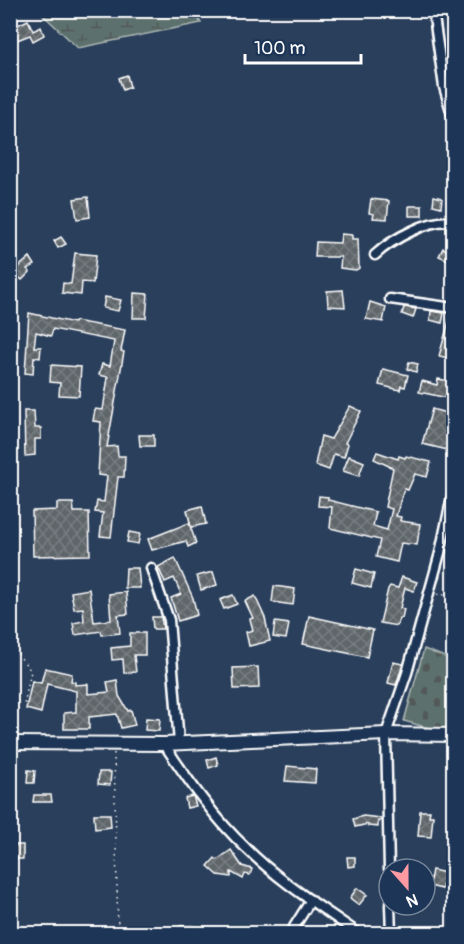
<svg xmlns="http://www.w3.org/2000/svg" width="464" height="944" font-family="Pangolin,sans-serif">
<style>
.wetland{fill:url(#wetland-marsh);stroke:#aeb8b6;stroke-width:1.5}
.cemetery{fill:url(#cemetery-stones);stroke:#aeb8b6;stroke-width:1.5}
.building{fill:url(#building-cross-hatch);stroke:#fff;stroke-width:1.5}
.lines{fill:none;stroke-linecap:round;stroke-linejoin:round}
.street-casing{stroke:#fff;stroke-width:13}
.secondary-casing{stroke:#fff;stroke-width:16}
.path{stroke:#fff;stroke-width:1.5;stroke-dasharray:1.5 4.5;stroke-linecap:butt}
.street{stroke:#1d3557;stroke-width:8}
.secondary{stroke:#1d3557;stroke-width:12}
</style>
<defs>
<pattern id="wetland-marsh" width="20" height="14" patternUnits="userSpaceOnUse" patternTransform="scale(1.5)"><rect width="20" height="14" fill="#5c716d"/><path d="M1 5h8M5 5V1M11 12h8M15 12V8" fill="none" stroke="#525958"/></pattern>
<pattern id="cemetery-stones" width="16" height="16" patternUnits="userSpaceOnUse" patternTransform="scale(1.5)"><rect width="16" height="16" fill="#5c716d"/><path d="M2 7V4a2 2 0 0 1 4 0v3zM10 15v-3a2 2 0 0 1 4 0v3z" fill="#525958"/></pattern>
<pattern id="building-cross-hatch" width="8" height="8" patternUnits="userSpaceOnUse" patternTransform="scale(1.5)"><rect width="8" height="8" fill="#5f666b"/><path d="M0 0l8 8M0 8l8-8" fill="none" stroke="#777d81"/></pattern>
</defs>
<rect width="100%" height="100%" fill="#2a3f5b"/>
<filter id="ink" filterUnits="userSpaceOnUse"><feTurbulence type="fractalNoise" baseFrequency=".0167" numOctaves="2"/><feDisplacementMap in="SourceGraphic" scale="12" xChannelSelector="R" yChannelSelector="G"/><feConvolveMatrix kernelMatrix="1 2 1 2 8 2 1 2 1" color-interpolation-filters="sRGB"/></filter>
<g filter="url(#ink)">
<path class="wetland" d="M39,11h155l7,12 -123,25z"/>
<path class="cemetery" d="M424,649l29,11 -1,56 -9,16 -39,-11z"/>
<g class="building">
<path d="M28,20l5,11 8,-4 3,8 -11,6 -3,-6 -13,5 -6,-12z"/>
<path d="M127,75l3,12 -7,3 -4,-12z"/>
<path d="M434,196l8,2 -1,9 -8,-2z"/>
<path d="M88,197l2,20 -13,2 -3,-20z"/>
<path d="M371,199l18,2 -2,18 -14,-1 1,-4 -5,-1z"/>
<rect x="409" y="206" width="13" height="10"/>
<path d="M341,234l11,1v4h6l1,29 -3,2 -16,-2 1,-11h-26l1,-15 24,1z"/>
<path d="M61,237l5,7 -8,4 -4,-7z"/>
<path d="M443,248l9,5 -4,7 -9,-4z"/>
<path d="M75,253l21,2 -3,28 -11,-1 -1,13 -19,-2 1,-10 8,1z"/>
<path d="M30,257l5,8 -8,4 3,3 -8,8 -9,-8z"/>
<path d="M343,290l2,17 -17,-1 -1,-15z"/>
<path d="M134,293l14,1 -2,24h-13z"/>
<path d="M105,297l16,3 -3,11 -15,-3z"/>
<path d="M370,302l16,5 -3,15 -17,-3z"/>
<path d="M404,307l12,2 -3,9 -11,-4z"/>
<path d="M431,311l13,2 -2,10 -12,-3z"/>
<path d="M29,313l45,10 1,-2 50,9 -4,21 3,1 -17,95 10,-1 1,10h7l-1,21h-6l-7,60 -11,-1 3,-23 -8,-1 2,-11 7,1 3,-26 -9,-1 3,-53 -8,-1 2,-12 8,1 5,-33 -9,-2 3,-11 8,2 4,-25 -61,-12 -2,7 -15,-4 -2,15h7l-1,11 -6,-1 -1,17 -8,-1z"/>
<path d="M451,314h2v45l-14,-3z"/>
<path d="M409,362l9,2 -2,8 -9,-3z"/>
<path d="M51,365l30,2 -2,29 -20,-1 1,-12 -10,-1z"/>
<path d="M383,369l25,6 -3,12 -4,-1 -1,4 -21,-5z"/>
<path d="M438,379l12,2 -2,17 -29,-6 3,-11 15,4z"/>
<path d="M350,406l11,5 -16,32 3,1 -4,13 -10,-3 -5,16 -14,-5 6,-29 10,3z"/>
<path d="M432,409l21,6 -6,19 6,2 -1,15 -30,-7z"/>
<path d="M24,411h10l1,17h6v11h-6v16l-10,1z"/>
<path d="M139,435h15v11h-14z"/>
<path d="M377,452l21,7 1,-3 6,2 1,-2 25,6 -4,15 -12,-3 -7,16 -4,-1 -8,27 5,1 -1,4 20,3 -3,21 -16,-2 -4,19 -21,-5 4,-17 -50,-12 2,-21 -14,-1 1,-10 9,1v3l48,12 -3,14 14,4 5,-21 -7,-2 8,-39 -19,-9z"/>
<path d="M349,456l15,6 -5,14 -16,-5z"/>
<path d="M57,503h16l1,9h15l1,43 -57,1 -1,-45 25,-1z"/>
<path d="M202,506l4,18 -15,3 -4,-17z"/>
<path d="M189,523l7,20 -8,4 -2,-6 -34,9 -4,-11z"/>
<path d="M129,532l11,2 -2,10 -11,-2z"/>
<path d="M175,558l18,40 4,17 -19,6 -7,-23 10,-4 -7,-16 -9,4 -7,-15z"/>
<path d="M126,568h12l2,20h-15z"/>
<path d="M356,569l18,5 -3,14 -19,-5z"/>
<path d="M213,572l4,13 -16,5 -4,-14z"/>
<path d="M402,577l15,5 -3,9 -9,-3 -5,20 4,1 -2,9h-3l-2,8 -17,-3 8,-34 2,-3 8,2z"/>
<path d="M274,586l21,3 -2,16 -21,-3z"/>
<path d="M89,589l5,33 17,-2 -2,-26 17,-2 2,22 -10,1 2,18 -18,2 -1,-4 -26,4 -2,-12 11,-2 -1,-13 -9,1 -3,-17z"/>
<path d="M233,595l4,9 -13,5 -4,-9z"/>
<path d="M255,596l10,22 5,23 -21,5 -3,-14 7,-2 -3,-11 3,-1 -8,-17z"/>
<path d="M309,616l64,14 -6,27 -64,-13z"/>
<path d="M152,617h9l2,12h-10z"/>
<path d="M275,622l14,2 -3,15 -13,-2z"/>
<path d="M130,633h15v22h-11l2,17 -12,1 -1,-14 -11,1 -1,-12 19,-2z"/>
<path d="M393,662l10,2 -7,21 -8,-2z"/>
<path d="M258,667l1,21 -25,1 -1,-21z"/>
<path d="M45,668l27,6 -1,7 4,1v3l13,-1v10l21,-2 -2,-10 10,-2 2,16 9,15 3,-1 4,15 -14,3 -4,-14 -28,3v12h-25v-16l12,-1v-21l-29,-7 -6,29 -15,-4 6,-28 9,2z"/>
<path d="M146,718l14,1 -1,12 -14,-1z"/>
<path d="M216,757l2,8 -9,3 -2,-8z"/>
<path d="M287,766l29,3 -1,14 -30,-2z"/>
<path d="M28,770l7,1 -1,12h-7z"/>
<path d="M99,772h12l-1,13 -12,-1z"/>
<path d="M34,795h17l1,7h-19z"/>
<path d="M193,796l3,10 -9,2 -2,-10z"/>
<path d="M420,811h10l-1,5h4l-2,21 -13,-1z"/>
<path d="M94,814h16l1,13 -16,2z"/>
<path d="M363,816l18,2 1,2 -4,1v6l-10,-1v-2l-13,3 -2,-8z"/>
<rect x="12" y="845" width="11" height="14"/>
<path d="M231,850l11,16 10,3 -2,6 -5,-1 -2,5 -12,-7v5l-13,-2 -10,-9 7,-8 2,2z"/>
<path d="M347,857h8v9l-7,1z"/>
<path d="M432,870l14,3 -4,16 -13,-3z"/>
<path d="M357,888l10,7 -8,10 -9,-7z"/>
<path d="M180,926h13v7h-12z"/>
<rect x="207" y="927" width="11" height="6"/>
<path d="M325,927l1,6h-20v-3z"/>
</g>
<g class="lines">
<defs>
<g id="street">
<path d="M433,10l11,77 10,34"/>
<path d="M375,255c16,-15 56,-38 79,-33"/>
<path d="M390,299l64,9"/>
<path d="M151,568l18,52 10,123"/>
<path d="M164,744c24,36 50,74 82,104 33,33 75,59 113,86"/>
<path d="M389,869l-3,-135 21,-61 33,-120 14,-66"/>
<path d="M390,905l1,29"/>
<path d="M294,934v-7l17,-27"/>
</g>
<path id="secondary" d="M10,743l154,1 222,-10 68,1"/>
</defs>
<use href="#street" class="street-casing"/>
<use href="#secondary" class="secondary-casing"/>
<g class="path">
<path d="M437,594l17,2"/>
<path d="M10,644l21,27 -7,34"/>
<path d="M114,753l4,181"/>
</g>
<use href="#street" class="street"/>
<use href="#secondary" class="secondary"/>
</g>
</g>
<rect width="464" height="944" fill="none" stroke="#1d3557" stroke-width="36"/>
<rect x="18" y="18" width="428" height="908" fill="none" stroke="#fff" stroke-width="2" filter="url(#ink)"/>
<g transform="translate(407 887) rotate(159)"><circle r="28" fill="#1d3557" stroke="#77869a" stroke-width="1.5"/>
<path d="M0-4.5L10 22L0 15L-10 22Z" fill="#ff9aa2"/>
<text y="-9" font-size="16" font-weight="bold" text-anchor="middle" fill="#ffffff">N</text>
</g>
<path d="M245 54v9h116v-9" fill="none" stroke="#ffffff" stroke-width="3"/>
<text x="254" y="54" font-size="18" fill="#ffffff" stroke="#1d3557" stroke-width="4.5" paint-order="stroke">100 m</text>
</svg>
